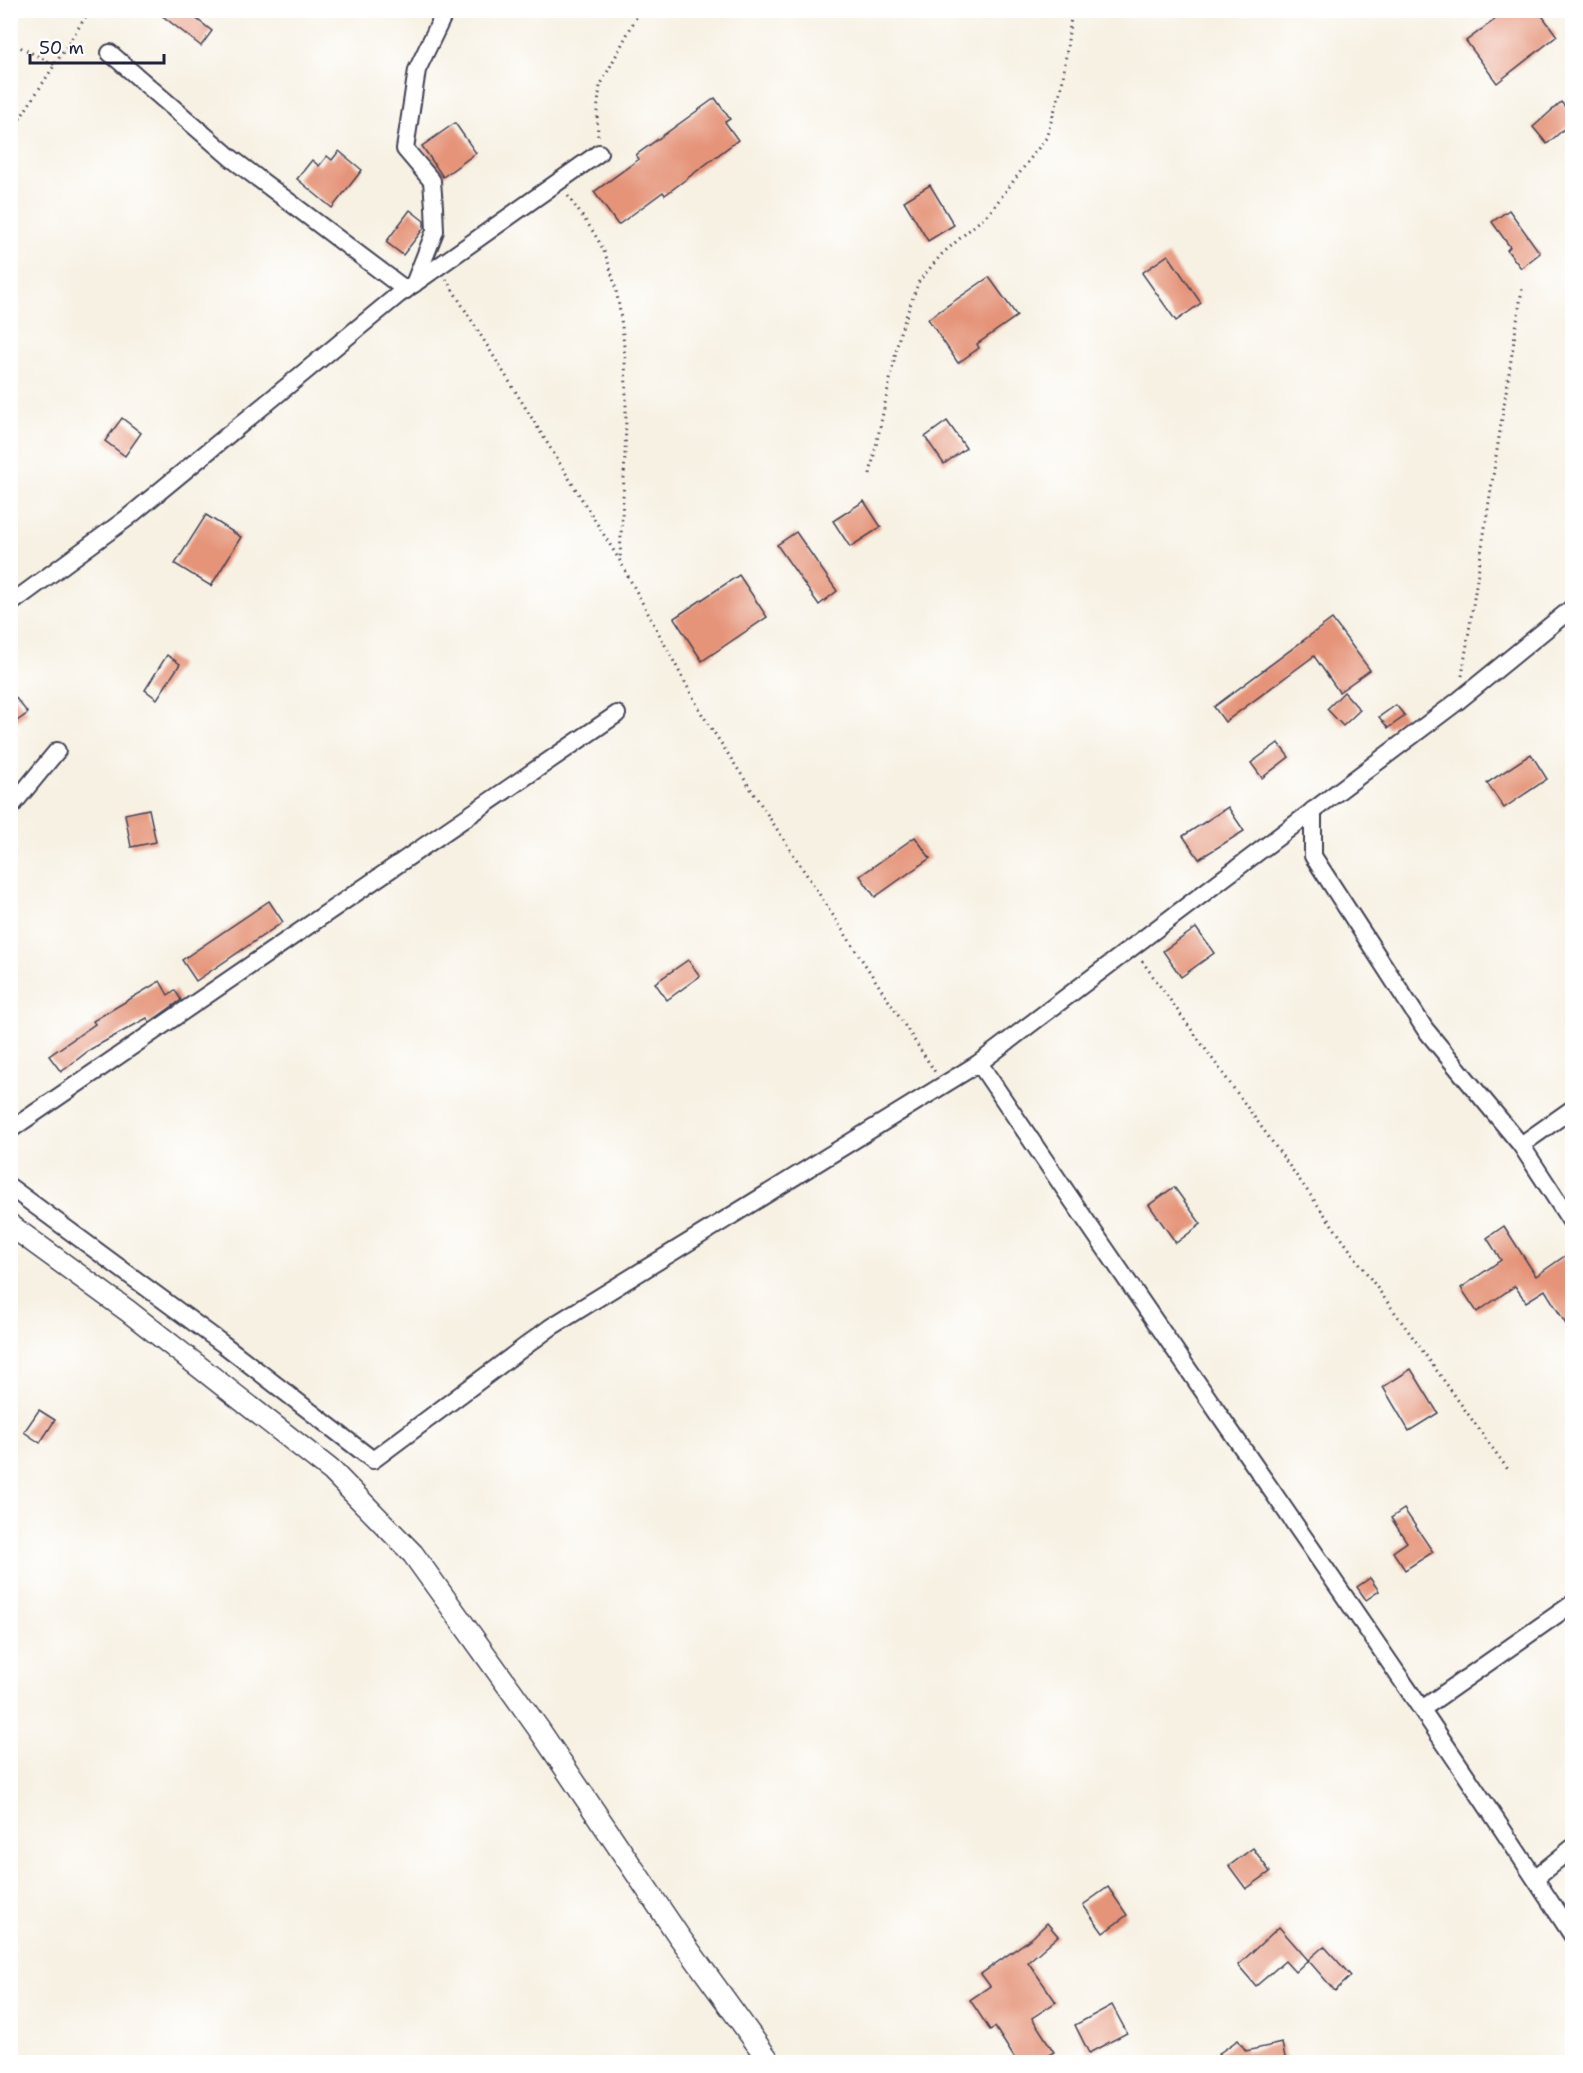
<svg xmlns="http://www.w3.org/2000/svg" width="1583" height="2073" font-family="'Shantell Sans',sans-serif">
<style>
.building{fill:#e59479}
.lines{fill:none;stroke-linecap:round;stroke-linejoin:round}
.minor-casing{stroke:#424154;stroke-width:20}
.tertiary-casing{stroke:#424154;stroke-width:24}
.path{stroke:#424154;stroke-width:3;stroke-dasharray:1.5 4.5;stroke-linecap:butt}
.minor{stroke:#fff;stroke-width:16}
.tertiary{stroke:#fff;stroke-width:21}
</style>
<rect width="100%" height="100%" fill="#fff"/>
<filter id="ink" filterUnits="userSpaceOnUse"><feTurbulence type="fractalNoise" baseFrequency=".0167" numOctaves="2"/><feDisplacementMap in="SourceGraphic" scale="12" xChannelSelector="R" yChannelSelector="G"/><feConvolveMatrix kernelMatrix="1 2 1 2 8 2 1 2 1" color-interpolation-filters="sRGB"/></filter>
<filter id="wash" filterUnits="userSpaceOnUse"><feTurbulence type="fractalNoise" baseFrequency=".008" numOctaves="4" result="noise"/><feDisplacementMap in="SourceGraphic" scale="24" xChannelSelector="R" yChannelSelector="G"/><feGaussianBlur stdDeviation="1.35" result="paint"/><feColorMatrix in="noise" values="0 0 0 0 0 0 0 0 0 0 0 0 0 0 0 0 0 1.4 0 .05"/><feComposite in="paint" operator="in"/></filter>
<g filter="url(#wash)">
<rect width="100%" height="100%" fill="#f7f1e3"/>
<g id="blocks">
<g class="building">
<path d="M155,10h30l27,21 -11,15z"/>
<path d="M1508,10h30l19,26 -60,47 -31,-42z"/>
<path d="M715,98l15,21 -5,3 13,18 -73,55 -2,-3 -45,33 -24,-33 45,-33 -3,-4z"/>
<path d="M1561,102l11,13v7l-25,22 -14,-17z"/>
<path d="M455,123l21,30 -33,24 -21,-31z"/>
<path d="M339,151l23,19 -30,38 -35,-29 15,-19 7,6 8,-10 5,4z"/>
<path d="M930,185l24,40 -26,16 -24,-40z"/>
<path d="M410,210l14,11v7l-21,27 -17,-13z"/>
<path d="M1509,210l31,43 -19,15 -14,-18 3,-3 -18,-25z"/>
<path d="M1168,255l33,48 -25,18 -34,-48z"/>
<path d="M989,277l28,39 -40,28 2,4 -21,15 -30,-44z"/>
<path d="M122,418l19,15 -16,23 -20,-15z"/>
<path d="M947,421l19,27 -22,16 -19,-27z"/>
<path d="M864,501l17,26 -31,20 -17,-26z"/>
<path d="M206,515l35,22 -30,49 -36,-22z"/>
<path d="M796,532l41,59 -18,14 -42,-60z"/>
<path d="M739,575l28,42 -65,44 -28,-43z"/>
<path d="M1332,619l38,51 -31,22 -25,-36 -89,66 -11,-15z"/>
<path d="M167,655l13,9 -23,35 -12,-9z"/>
<path d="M10,691l18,22 -18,13z"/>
<path d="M1344,692l16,18 -17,16 -16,-17z"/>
<path d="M1396,705l9,11 -17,12 -9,-11z"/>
<path d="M1278,743l11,14 -27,21 -11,-15z"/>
<path d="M1531,754l16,25 -43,29 -17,-25z"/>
<path d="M1228,807l16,24 -45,28 -16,-23z"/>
<path d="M149,809l7,33 -25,5 -6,-33z"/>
<path d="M915,837l15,21 -55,39 -15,-21z"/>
<path d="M269,901l14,21 -87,59 -14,-21z"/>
<path d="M1196,928l18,25 -33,24 -18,-26z"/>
<path d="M688,960l12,16 -33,24 -12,-17z"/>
<path d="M160,981l8,14 7,-5 6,10 -31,22 -3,-4 -56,31 -30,23 -12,-16 46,-32 -2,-3z"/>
<path d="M1174,1187l27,37 -25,19 -27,-38z"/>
<path d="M1504,1226l32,50 36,-25v83l-27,-44 -19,12 -11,-16 -38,26 -16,-24 40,-28 -14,-22z"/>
<path d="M1411,1369l27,44 -29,18 -26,-44z"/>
<path d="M39,1410l16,10 -15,23 -16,-11z"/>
<path d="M1404,1509l29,43 -28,18 -12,-18 14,-10 -16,-24z"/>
<path d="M1370,1578l9,13 -13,9 -9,-13z"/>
<path d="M1253,1848l17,24 -24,17 -17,-23z"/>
<path d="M1108,1887l19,28 -24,18 -20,-28z"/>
<path d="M1047,1923l11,13 -30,26 28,40 -24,16 22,34 -17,10h-20l-22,-35 -5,3 -20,-30 20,-14 -9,-12 52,-37z"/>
<path d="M1279,1927l29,33 16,-14 27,30 -16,15 -27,-31 -13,12 -10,-11 -29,25 -18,-21z"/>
<path d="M1112,2005l15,28 -38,20 -14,-28z"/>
<path d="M1238,2040l8,11 36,-8 4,19h-66l-2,-8z"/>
</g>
</g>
</g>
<g filter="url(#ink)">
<use href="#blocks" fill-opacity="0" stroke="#424154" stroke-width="1.5"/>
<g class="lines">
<defs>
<g id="minor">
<path d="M110,53l121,105 175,132"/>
<path d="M414,284l21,-53 -1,-24 -2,-26 -27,-32 12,-79 27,-56 -1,-4"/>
<path d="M10,604l116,-85 272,-224 201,-142"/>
<path d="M10,808l47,-57"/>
<path d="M1313,810v46l112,173 96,116 51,78"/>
<path d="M979,1063c196,292 401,578 593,872"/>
<path d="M10,1130l607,-416"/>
<path d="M1521,1145l51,-36"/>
<path d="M10,1187l213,157 150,116 178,-133 428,-264 479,-362 114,-93"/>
<path d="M1422,1709l150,-105"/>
<path d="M1535,1878l37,-30"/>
</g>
<path id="tertiary" d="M10,1225l118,86 204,160 81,83 125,174 140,207 92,127"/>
</defs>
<use href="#minor" class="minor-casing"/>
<use href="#tertiary" class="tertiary-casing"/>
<g class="path">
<path d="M10,42l45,23"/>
<path d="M10,134l80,-124"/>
<path d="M598,136l-1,-24 3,-26 40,-76"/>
<path d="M568,196c12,18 29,38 37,58 33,83 18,216 15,306"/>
<path d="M446,279l174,282 82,153 233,358"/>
<path d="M870,474l30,-141 19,-52 23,-27 48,-42 56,-74 16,-52 10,-76"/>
<path d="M1462,676l60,-387"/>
<path d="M1142,961l367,510"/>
</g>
<use href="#minor" class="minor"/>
<use href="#tertiary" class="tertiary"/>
</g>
</g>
<rect width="1583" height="2073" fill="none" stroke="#fff" stroke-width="36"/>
<path d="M30 54v9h134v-9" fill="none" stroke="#22223b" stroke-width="3"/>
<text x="39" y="54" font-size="18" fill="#22223b" stroke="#ffffff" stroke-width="4.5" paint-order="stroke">50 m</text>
</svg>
